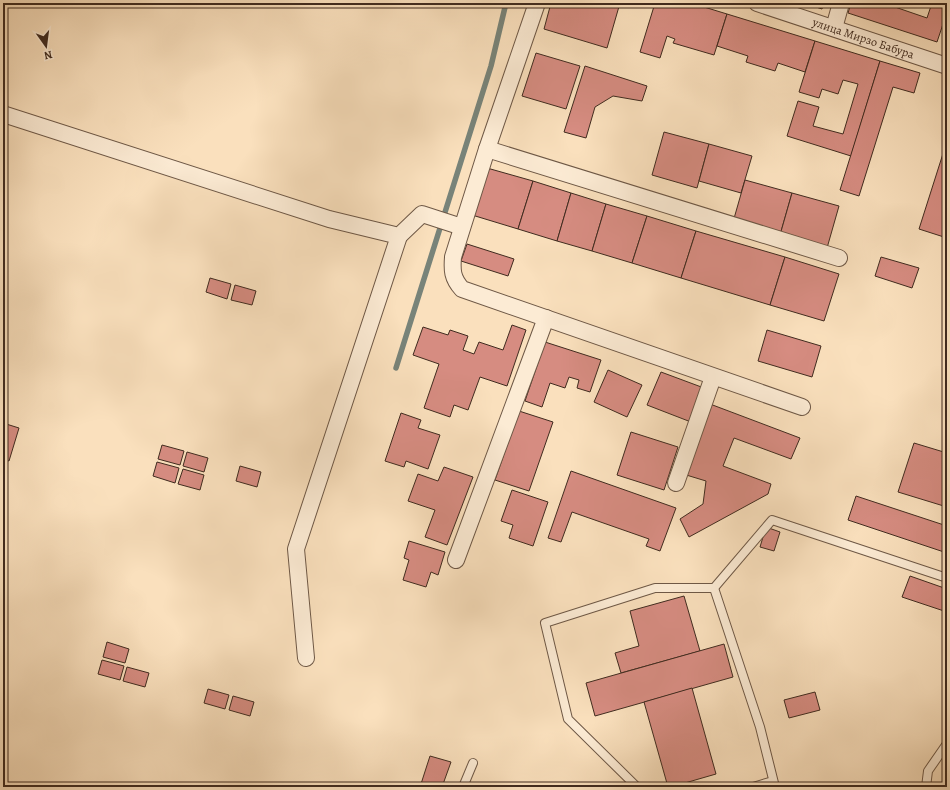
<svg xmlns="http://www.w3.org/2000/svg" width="950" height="790" font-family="Alegreya,serif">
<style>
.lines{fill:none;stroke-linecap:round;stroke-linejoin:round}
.stream{stroke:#788379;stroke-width:5.5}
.building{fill:#d68c81;stroke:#402b1f}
.lane-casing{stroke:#6e5846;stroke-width:10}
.street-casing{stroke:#6e5846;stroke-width:18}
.lane{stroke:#fcebd4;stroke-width:8}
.street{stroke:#fcebd4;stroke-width:16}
.labels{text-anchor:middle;stroke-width:3;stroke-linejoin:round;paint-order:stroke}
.street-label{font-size:12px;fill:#402b1f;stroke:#fcebd4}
</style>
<rect width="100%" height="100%" fill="#fae0bd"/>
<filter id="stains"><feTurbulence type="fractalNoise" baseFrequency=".005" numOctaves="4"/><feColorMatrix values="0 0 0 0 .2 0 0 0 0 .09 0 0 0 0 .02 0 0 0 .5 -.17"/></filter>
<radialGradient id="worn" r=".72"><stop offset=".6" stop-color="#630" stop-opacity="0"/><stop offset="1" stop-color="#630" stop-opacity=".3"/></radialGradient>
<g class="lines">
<path class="stream" d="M396,368l95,-302 15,-63"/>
</g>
<g class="building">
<path d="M551,3h69l-13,45 -63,-19z"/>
<path d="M655,3h36l36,11 -13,41 -41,-12 2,-4 -8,-3 -7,22 -20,-6z"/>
<path d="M804,3h20l-2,6z"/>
<path d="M851,3h42l-1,3 35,12 5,-15h15v9l-10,30 -89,-29z"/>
<path d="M727,14l88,27 -10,31 -27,-9 -3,8 -29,-9 2,-6 -31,-10z"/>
<path d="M815,41l65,20 -29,95 -64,-20 11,-35 21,6 -6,19 30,8 15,-50 -15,-4 -5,14 -16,-5 -3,9 -20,-6z"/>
<path d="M536,53l44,13 -14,43 -44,-13z"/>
<path d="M880,61l40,12 -6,20 -21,-6 -34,109 -19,-6z"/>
<path d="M585,66l62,20 -5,15 -29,-5 -18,11 -9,31 -22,-6z"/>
<path d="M664,132l45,12 -12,44 -45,-13z"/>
<path d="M947,141v97l-28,-9z"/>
<path d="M709,144l43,12 -11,37 -42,-12z"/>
<path d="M487,168l46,13 -15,48 -46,-14z"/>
<path d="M745,180l47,13 -12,42 -47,-13z"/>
<path d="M533,181l38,12 -14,48 -39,-12z"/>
<path d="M571,193l35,11 -14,47 -35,-10z"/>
<path d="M792,193l47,13 -12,42 -47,-13z"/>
<path d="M606,204l41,12 -15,47 -40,-12z"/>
<path d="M647,216l49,15 -15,47 -49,-15z"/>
<path d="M696,231l89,26 -15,48 -89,-27z"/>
<path d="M467,244l47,15 -6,17 -47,-15z"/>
<path d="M785,257l54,17 -15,47 -54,-16z"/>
<path d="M881,257l38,11 -7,20 -37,-12z"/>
<path d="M210,278l21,6 -4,15 -21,-7z"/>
<path d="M235,285l21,6 -4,14 -21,-5z"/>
<path d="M512,325l14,5 -19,56 -27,-9 -12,33 -14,-5 -4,12 -26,-9 15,-44 -26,-9 10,-28 25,8 2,-5 18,6 -5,14 11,4 5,-12 24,8z"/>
<path d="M767,330l54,16 -9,31 -54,-16z"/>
<path d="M545,342l56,18 -11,32 -13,-4 2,-8 -10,-3 -4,11 -15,-5 -8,24 -17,-6z"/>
<path d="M608,370l34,15 -15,32 -33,-15z"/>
<path d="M661,372l43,16 -13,34 -44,-17z"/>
<path d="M710,404l90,34 -9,21 -57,-21 -11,28 48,18 -3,10 -79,43 -9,-18 23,-15 3,-23 -23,-7z"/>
<path d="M519,411l34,11 -24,69 -34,-11z"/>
<path d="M401,413l20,7 -3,8 22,7 -12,34 -22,-8 -2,6 -19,-6z"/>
<path d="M3,423l16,5 -10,33 -6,-2z"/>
<path d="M631,432l47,15 -14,43 -47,-15z"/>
<path d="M914,443l33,10v54l-49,-15z"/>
<path d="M162,445l22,6 -4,14 -22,-6z"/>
<path d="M187,452l21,6 -4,14 -21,-6z"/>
<path d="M157,462l22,6 -4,15 -22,-7z"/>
<path d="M240,466l21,6 -4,15 -21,-6z"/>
<path d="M444,467l29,10 -26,68 -22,-8 10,-27 -27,-9 10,-27 20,7z"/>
<path d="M183,469l21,6 -4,15 -22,-6z"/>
<path d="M571,471l105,37 -16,43 -14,-5 3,-7 -77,-27 -11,30 -13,-4z"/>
<path d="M512,490l36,12 -15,44 -24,-8 4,-13 -12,-4z"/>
<path d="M856,496l91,30v27l-99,-33z"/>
<path d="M766,527l14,5 -6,19 -14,-4z"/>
<path d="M409,541l36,11 -7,23 -7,-3 -5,15 -23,-7 6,-20 -5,-2z"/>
<path d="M910,576l37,13v23l-45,-15z"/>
<path d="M684,596l16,55 -79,22 -6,-20 24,-7 -9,-35z"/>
<path d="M107,642l22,7 -4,14 -22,-6z"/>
<path d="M724,644l9,33 -138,39 -9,-33z"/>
<path d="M102,660l22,6 -4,14 -22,-6z"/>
<path d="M127,667l22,6 -4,14 -22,-6z"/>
<path d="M692,688l24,86 -45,13h-3l-24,-85z"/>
<path d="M208,689l21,6 -4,14 -21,-6z"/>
<path d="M815,692l5,18 -31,8 -5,-18z"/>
<path d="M233,696l21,6 -4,14 -21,-6z"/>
<path d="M430,756l21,6 -9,25h-22z"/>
</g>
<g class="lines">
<defs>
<g id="lane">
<path d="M714,588l58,-68 175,58"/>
<path d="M714,588l46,139 15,60"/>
<path d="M463,787l10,-24"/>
<path d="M637,787l-69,-68 -23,-96 110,-35h59"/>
<path d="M753,787l20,-6"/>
<path d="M926,787l2,-16 18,-26h1"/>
</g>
<g id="street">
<path d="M537,3l-50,146 -34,108c-1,13 -1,21 9,32l340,118"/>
<path id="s1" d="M757,3l190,63"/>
<path d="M834,28l7,-25"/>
<path d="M3,114l326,105 70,17 23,-22 40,13"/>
<path d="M487,149l352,109"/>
<path d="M676,483l37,-106"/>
<path d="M456,560l90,-242"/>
<path d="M306,658l-10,-109 103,-313"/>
</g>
</defs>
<use href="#lane" class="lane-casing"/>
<use href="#street" class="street-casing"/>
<use href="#lane" class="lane"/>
<use href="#street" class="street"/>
</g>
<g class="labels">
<g class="street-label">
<text dy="4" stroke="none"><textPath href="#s1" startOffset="112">улица Мирзо Бабура</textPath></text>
</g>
</g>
<rect width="950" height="790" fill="none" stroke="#fae0bd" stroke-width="16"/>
<rect x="4" y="4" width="942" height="782" fill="none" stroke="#402b1f" stroke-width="2"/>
<rect x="8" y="8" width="934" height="774" fill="none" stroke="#402b1f"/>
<g transform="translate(46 46) rotate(166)" stroke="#fcebd4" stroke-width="3" paint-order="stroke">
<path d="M0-3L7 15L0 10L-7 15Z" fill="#402b1f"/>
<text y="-6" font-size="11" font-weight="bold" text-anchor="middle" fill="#402b1f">N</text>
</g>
<rect width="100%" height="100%" filter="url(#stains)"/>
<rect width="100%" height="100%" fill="url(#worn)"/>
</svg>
